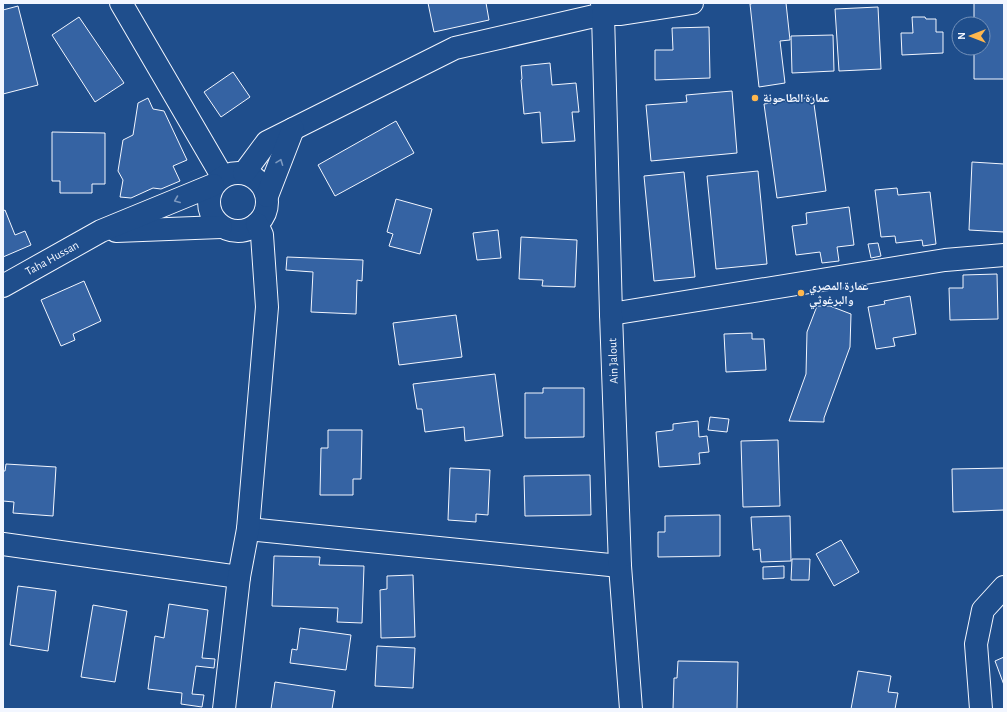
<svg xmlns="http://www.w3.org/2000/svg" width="1007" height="712" font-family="'Alegreya Sans','Noto Naskh Arabic',sans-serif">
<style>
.building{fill:#3563a3;stroke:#f2f6ff}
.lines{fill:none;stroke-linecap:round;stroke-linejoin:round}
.minor-casing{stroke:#f2f6ff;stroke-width:24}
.minor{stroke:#1f4e8c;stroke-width:22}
.oneway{stroke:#7e9ac0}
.poi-dot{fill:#ffb74d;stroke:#1f4e8c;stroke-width:1.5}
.labels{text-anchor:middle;stroke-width:3;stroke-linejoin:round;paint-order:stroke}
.poi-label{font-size:12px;font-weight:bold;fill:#f2f6ff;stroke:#1f4e8c;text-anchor:start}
.street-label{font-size:12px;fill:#f2f6ff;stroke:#1f4e8c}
</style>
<rect width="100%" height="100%" fill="#1f4e8c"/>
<g class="building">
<path d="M428,3h58l3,17 -55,12z"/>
<path d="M755,3h31l4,37 -10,1 5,42 -26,4 -9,-83z"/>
<path d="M974,3h30v76h-30v-31h9v-24h-9z"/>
<path d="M18,6l20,79 -35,9v-84z"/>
<path d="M878,7l3,62 -42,2 -4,-62z"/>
<path d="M79,17l45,66 -29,19 -43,-67z"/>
<path d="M912,17h13l1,2h10v13h7v21l-41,2 -1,-22h12z"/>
<path d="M709,27l1,51 -55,2v-30h18l-1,-22z"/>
<path d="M833,35l1,36 -42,2 -1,-37z"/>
<path d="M550,63l2,22 24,-2 3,29h-7l3,29 -33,2 -2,-31 -16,2 -3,-34 1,-1 -1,-13z"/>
<path d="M233,72l17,25 -29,20 -17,-25z"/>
<path d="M732,91l5,62 -86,8 -5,-56 41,-3 -1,-7z"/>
<path d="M813,97l13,94 -49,7 -13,-94z"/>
<path d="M148,98l5,11 11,2 23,49 -14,6 7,15 -19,8 -8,-1 -22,10 -11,-1 3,-17 -5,-9 5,-31 10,-5 5,-32z"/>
<path d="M396,121l18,32 -79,43 -17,-31z"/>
<path d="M52,132l53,1v51h-13v9h-32v-12h-8z"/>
<path d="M972,162l32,2v68l-35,-2z"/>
<path d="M758,171l9,93 -51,5 -9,-93z"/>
<path d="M684,172l11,105 -41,4 -10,-105z"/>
<path d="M897,188l1,7 32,-3 6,52 -13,2 -1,-6 -26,3 -1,-7 -14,1 -6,-47z"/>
<path d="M396,199l36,10 -12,45 -31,-8 4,-12 -6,-2z"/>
<path d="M849,207l5,38 -17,2 2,14 -17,2 -2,-11 -24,3 -4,-29 15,-2 -1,-11z"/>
<path d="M5,210l10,25 10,-4 6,14 -28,12v-46z"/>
<path d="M498,230l3,28 -24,2 -4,-27z"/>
<path d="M521,237l56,3 -2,47 -33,-1 1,-6 -24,-1z"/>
<path d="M878,243l3,13 -10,2 -3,-14z"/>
<path d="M287,257l76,3 -1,21 -5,-1 -1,34 -45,-2 2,-40 -27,-2z"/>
<path d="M997,274l1,45 -48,1 -1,-32h14v-13z"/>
<path d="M84,281l17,40 -28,13 2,6 -14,6 -20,-46z"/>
<path d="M910,296l6,38 -23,4 2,8 -19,3 -8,-42 17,-3 -1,-3z"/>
<path d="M817,306h13l21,8 -1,33 -26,71v4l-35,-1 17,-47 1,-42z"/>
<path d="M456,315l6,42 -63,8 -6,-42z"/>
<path d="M752,333v6h12l2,31 -40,2 -2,-38z"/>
<path d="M495,374l8,62 -38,5 -1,-14 -39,5 -3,-23h-5l-4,-25z"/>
<path d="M543,388h41v49l-59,1v-45h18z"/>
<path d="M710,417l19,2 -2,13 -19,-2z"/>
<path d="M698,421l1,16 8,-1 2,16 -10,1 1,11 -41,3 -3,-35 17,-2v-6z"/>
<path d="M328,430h34l-1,49h-8v16h-33l1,-47h7z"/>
<path d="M778,440l2,66 -37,1 -2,-66z"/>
<path d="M6,464l50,3 -3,49 -40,-3 1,-11 -11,-1v-30h2z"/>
<path d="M450,468l40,2 -2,45 -12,-1v8l-28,-2z"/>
<path d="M1004,468v42l-51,2 -1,-43z"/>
<path d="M590,475l1,40 -66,1 -1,-40z"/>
<path d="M720,515v41l-62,1v-25h7v-16z"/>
<path d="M790,516l1,45 -30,1 -1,-13 -7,1 -2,-33z"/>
<path d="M841,540l18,32 -25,14 -18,-32z"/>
<path d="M274,556l46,1 -1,8 45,1 -2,57 -25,-1 1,-14 -66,-2z"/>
<path d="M792,559h18l-1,21h-18z"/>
<path d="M784,566v12l-21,1v-12z"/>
<path d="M413,575l2,62 -34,1 -1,-48 7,-1v-13z"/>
<path d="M18,586l38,5 -8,60 -38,-6z"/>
<path d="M169,604l39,6 -6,48 13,1 -1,9 -18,-2 -4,28 12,1 -2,12 -21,-3 1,-11 -34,-4 7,-53 9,2z"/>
<path d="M93,605l34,6 -12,71 -34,-5z"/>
<path d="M300,628l51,7 -5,35 -56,-7 2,-14 5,1z"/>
<path d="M377,646l38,2 -2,40 -38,-2z"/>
<path d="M1004,657v28l-9,-24z"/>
<path d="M678,661l60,1 -1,47h-64l1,-31h3z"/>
<path d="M858,671l33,5 -3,16 10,1 -3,16h-44z"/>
<path d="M275,682l60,9 -3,18h-61z"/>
</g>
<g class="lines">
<defs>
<g id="minor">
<path d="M121,3l101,173"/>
<circle cx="238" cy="202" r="29"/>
<path d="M244,173l23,-31 188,-94 148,-34 -1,-11"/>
<path d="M267,196l26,-67"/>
<path d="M116,231l105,-4"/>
<path d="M3,286l98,-55 112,-46"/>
<path d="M611,314l334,-54 59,-5"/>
<path d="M248,529l372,37"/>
<path d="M3,544l236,33"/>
<path d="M224,709l15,-132 9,-48 19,-222 -5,-72 -5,-11"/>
<path d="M631,709l-11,-143 -9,-252 -8,-300h18l71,-11"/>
<path d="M981,709l-5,-65 7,-34 21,-23"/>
</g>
</defs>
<use href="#minor" class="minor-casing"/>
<use href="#minor" class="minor"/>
</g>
<defs><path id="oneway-chevron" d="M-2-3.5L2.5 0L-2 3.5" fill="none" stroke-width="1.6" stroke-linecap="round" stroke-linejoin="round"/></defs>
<g class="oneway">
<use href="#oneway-chevron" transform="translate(280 162) rotate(-69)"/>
<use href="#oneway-chevron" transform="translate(177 200) rotate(158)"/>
</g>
<g class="poi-dot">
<circle cx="755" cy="98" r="4"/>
<circle cx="801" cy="293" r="4"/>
</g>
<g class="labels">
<g class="poi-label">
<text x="763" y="102">عمارة الطاحونة</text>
<text x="809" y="290">عمارة المصري<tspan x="809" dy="14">والبرغوثي</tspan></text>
</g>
<g class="street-label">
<text transform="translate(52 258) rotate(-29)" y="4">Taha Hussan</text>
<text transform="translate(613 361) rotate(-92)" y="4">Ain Jalout</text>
</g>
</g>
<rect width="1007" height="712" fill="none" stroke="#f2f6ff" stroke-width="8"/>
<g transform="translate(971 36) rotate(270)"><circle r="19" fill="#1f4e8c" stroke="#7391ba"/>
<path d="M0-3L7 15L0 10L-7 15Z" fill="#ffb74d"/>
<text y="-6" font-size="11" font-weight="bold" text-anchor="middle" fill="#f2f6ff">N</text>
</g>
</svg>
